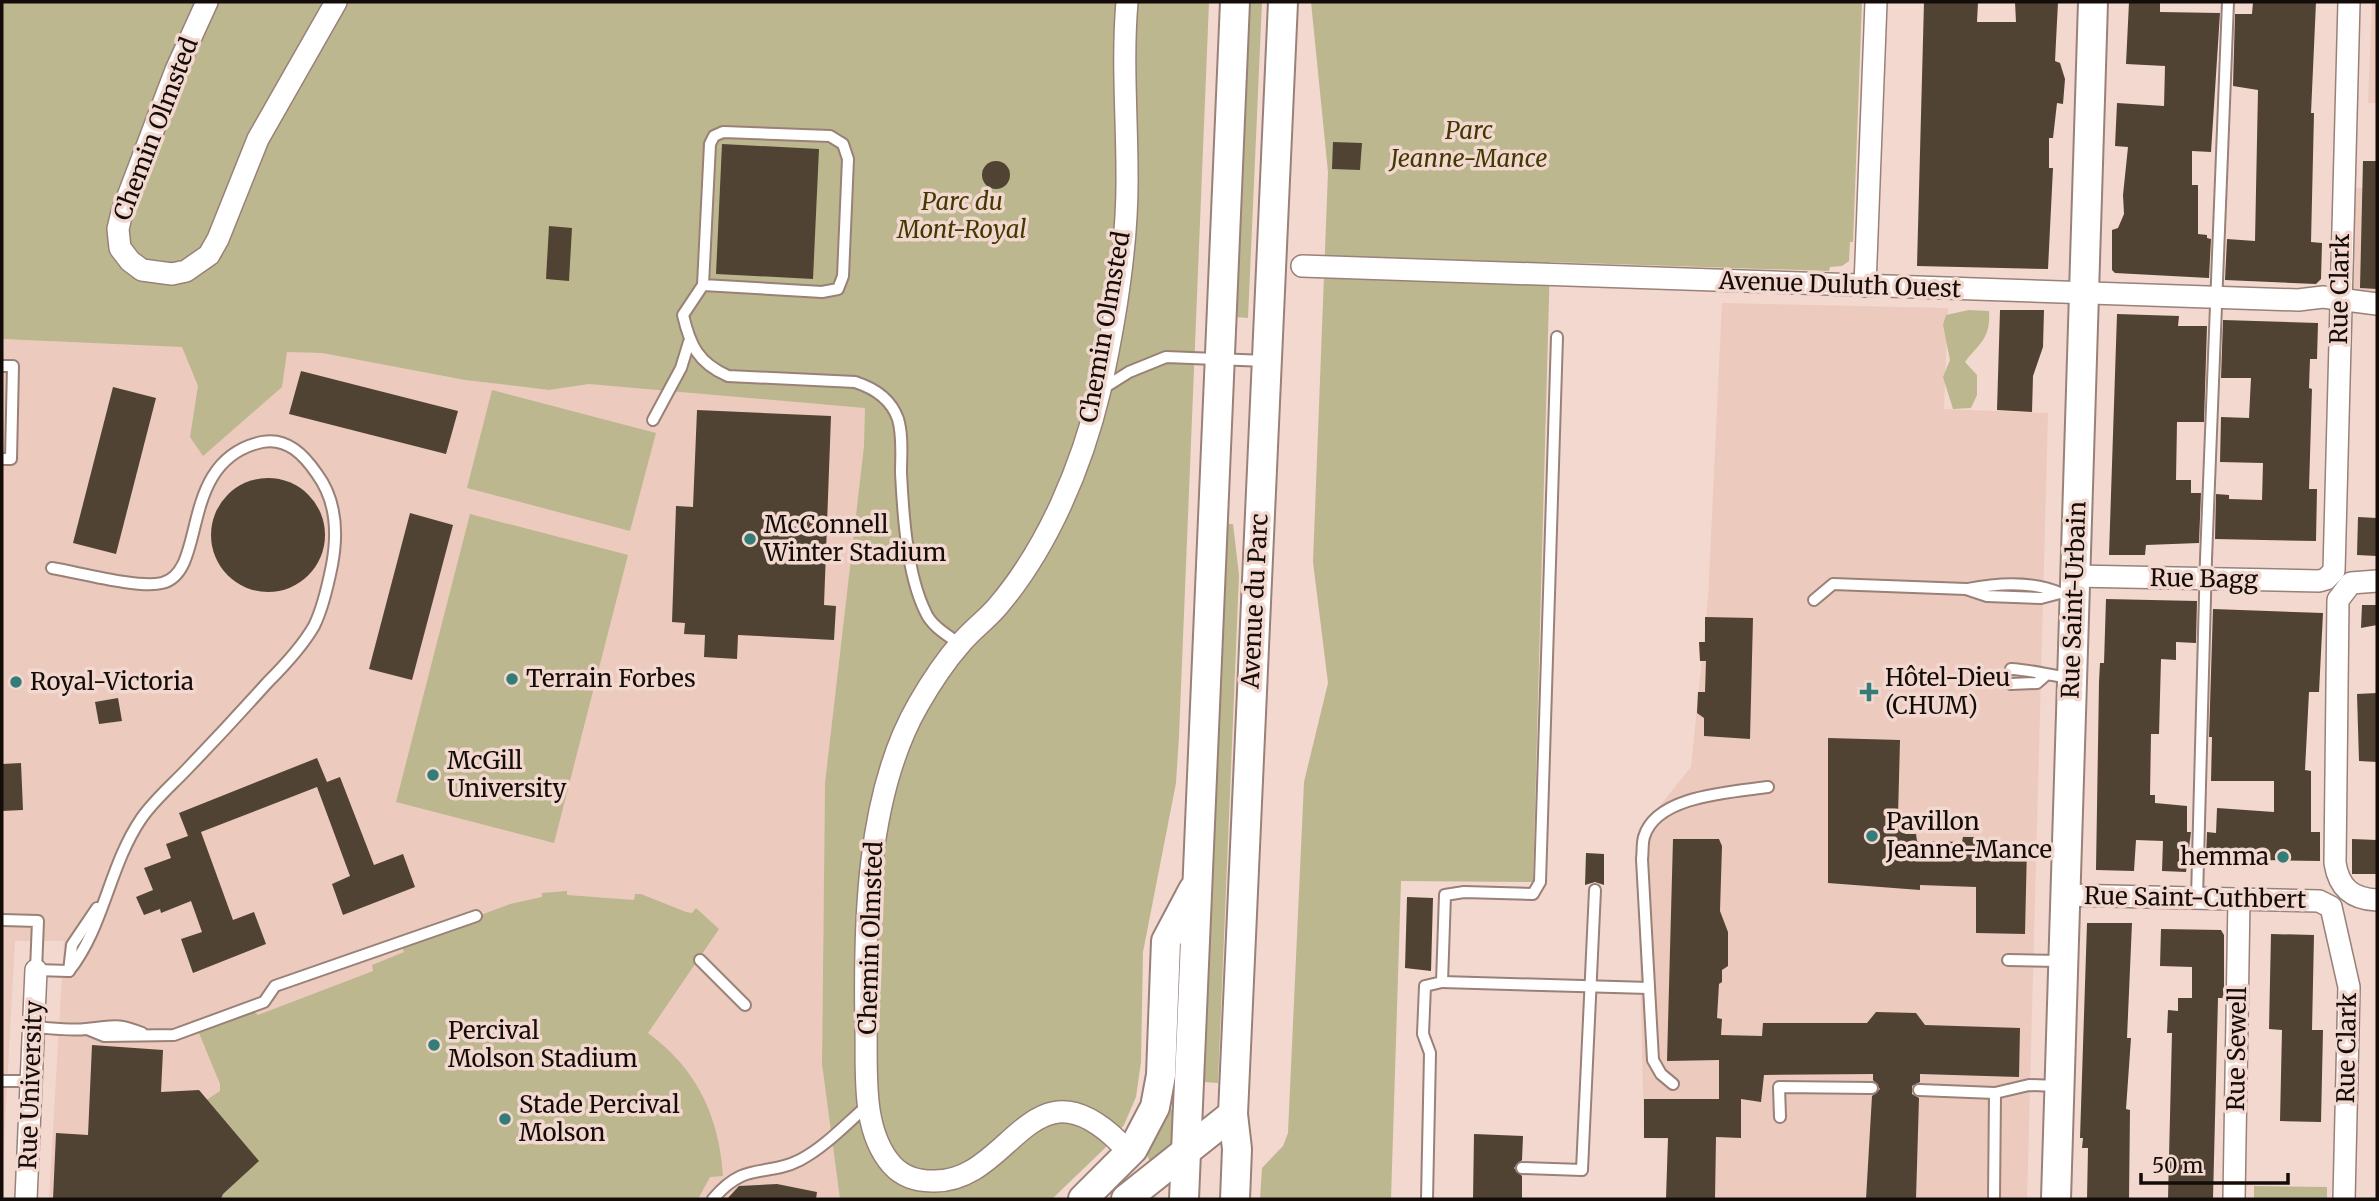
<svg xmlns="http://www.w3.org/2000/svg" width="2379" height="1201" font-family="Merriweather,serif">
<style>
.built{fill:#eccabe}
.green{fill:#bcb78e}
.building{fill:#514333}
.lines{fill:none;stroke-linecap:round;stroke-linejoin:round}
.lane-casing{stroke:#998178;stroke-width:14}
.street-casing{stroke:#998178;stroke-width:24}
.secondary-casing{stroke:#998178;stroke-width:32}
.lane{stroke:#fff;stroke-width:10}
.street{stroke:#fff;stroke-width:21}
.secondary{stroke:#fff;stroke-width:28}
.poi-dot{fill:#337c78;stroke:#f2d8cf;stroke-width:2.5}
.labels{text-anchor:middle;stroke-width:7;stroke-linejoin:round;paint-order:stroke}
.street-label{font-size:24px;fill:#140c09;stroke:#f2d8cf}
.park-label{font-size:24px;font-style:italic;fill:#413901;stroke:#f2d8cf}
.poi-label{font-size:24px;fill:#140c09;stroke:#f2d8cf;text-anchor:start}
</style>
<rect width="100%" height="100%" fill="#f2d8cf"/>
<g class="built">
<path d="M2372,2h5v101h-9z"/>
<path d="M2343,187l34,2v115l-38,-3z"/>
<path d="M1722,303l226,5 -4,101 104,4 -21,786h-361l2,-60 -24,-1 -7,-304 54,-67 17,-168z"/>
<path d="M2,339l320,14 143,27 84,10 69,-11 251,26 -44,378 -3,281 18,135h-791l15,-258h-49l-13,237z"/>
</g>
<g class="green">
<path d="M2,2h1207l-30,734 -3,47 -33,169 -2,110 -5,35 -12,28 -20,24 -52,50h-212l-18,-135 3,-281 39,-337 1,-38 -276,-24 -40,6 -84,-10 -143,-27 -35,-1 -5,35 -79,69 -13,-19 8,-51 -16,-39 -180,-8z"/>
<path d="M1250,2h12l-14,316 -12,-1z"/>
<path d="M1311,2h551l-9,240h-3l-1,19 -7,5 -12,1 -1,4 -279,-9 -17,620 -132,-1 -10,318h-131l2,-31 21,-22 5,-13 16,-351 24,-99 -15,-121 15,-390z"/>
<path d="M1969,310l20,1c2,28 -10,32 -24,51l12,13v20l-6,13 -18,1 -10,-32 7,-17 -7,-35 3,-10z"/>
<path d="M492,390l164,43 -26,98 -163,-43z"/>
<path d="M470,514l158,41 -74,288 -158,-41z"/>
<path d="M1227,524h6l6,51 -21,508 -14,-1z"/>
<path d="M567,891v4l67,5 1,-6h6l45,18 6,1 4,-5 23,21 -71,104c49,36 71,83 75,143l-13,1 -12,22h-477l2,-5 -18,-93 15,-10v-7l-21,-51 56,-21 3,3 115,-44 -1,-6 32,-13 -3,-7 109,-41 32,-7v-4z"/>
<path d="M1167,1108l6,2 -1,38 -21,17 -5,-13z"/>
<path d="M2254,1186l73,1v12h-73z"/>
</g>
<g class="building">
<path d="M1924,2h54l-1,20h39l-1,-20h43l-3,59 5,2 5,16 -2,25 -6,-1 -4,35h-4v30h4l-5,101 -131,-3z"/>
<path d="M2129,2h31v10l60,1 -9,139 -19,-1v34h6v49l9,1v3l4,1 -2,39 -94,-5 -3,-3v-40l6,-2 6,-14 -1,-19 5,-48 -13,-1 2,-43 47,3 1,-40 -39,-2z"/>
<path d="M2253,2h63l-5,111h3l-3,129 11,1 -1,36 -5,5 -91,-4 2,-41 28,2 3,-151 -25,-4 2,-72h17z"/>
<path d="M1333,142l29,1 -2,27 -28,-1z"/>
<path d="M722,144l97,5 -6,130 -97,-5z"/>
<circle cx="996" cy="175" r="14"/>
<path d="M2363,161h14v128l-17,-1z"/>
<path d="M549,226l23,2 -3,53 -23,-2z"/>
<path d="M2000,310h44l-1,37 -10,29 -1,36 -35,-2z"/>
<path d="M2117,314l62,2 -1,10h29l-3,96h-27l-1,58h15v13h10l-2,50 -53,2 -1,10h-36z"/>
<path d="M2223,320l95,3 -1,36h-7l-1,29 3,1 -3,100h8l-1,52 -101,-2 1,-45 13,1v4l33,1 1,-37 -43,-1 1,-45 28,1 2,-40h-30z"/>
<path d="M301,371l157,40 -12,43 -157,-40z"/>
<path d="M113,387l43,11 -40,156 -43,-11z"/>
<path d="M697,410l134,6 -7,189 12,1 -2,34 -96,-5 -1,24 -33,-2 1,-22 -21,-1 1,-11 -13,-1 4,-116 17,1z"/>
<circle cx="268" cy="535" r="57"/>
<path d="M410,513l43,12 -41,155 -43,-11z"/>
<path d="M2358,517l19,1v38l-20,-1z"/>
<path d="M2106,599l91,2 -1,42 -20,-1v18l-15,-1 -2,75h-8l-1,61h5v8l32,3v26h4l-5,40 -24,-1 1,-30 -27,-1 -2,31 -38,-1 3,-188 1,-19h4z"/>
<path d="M2362,605h15v20l-16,3z"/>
<path d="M2213,609l110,4 -4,79h-10l-4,78 6,1v61h9v29l-114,-2 1,-27 9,1 1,-25 57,4v-31h-63l1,-44h-3z"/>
<path d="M1705,617l48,1 -3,121 -46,-3v-18l-7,-5 1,-21h7l1,-31h-6l-1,-19h6z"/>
<path d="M2377,693v69l-18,-1 -2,-67z"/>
<path d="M118,698l4,23 -23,3 -4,-22z"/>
<path d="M1828,738l72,2 -2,77h9l-2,17h11l1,7 45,1 1,-5h21v6l43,2 -2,89 -49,-1v-46l-56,-2v5l-92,-7z"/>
<path d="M317,758l10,24 13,-5 34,88 29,-11 12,33 -72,28 -11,-31 18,-8 -33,-89 -116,45 32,88 21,-8 12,32 -73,29 -12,-34 21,-7 -11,-31 -30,12 -1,-4 -16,6 -8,-18 17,-7 -9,-22 27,-10 -5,-14 22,-8 -9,-23z"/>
<path d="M21,763l2,47 -21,1v-47z"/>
<path d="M1673,839h46l3,7 -2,65 8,21v34l-6,4v12l-3,2 -2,34 5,1 -1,16 41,1 1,-13h104l9,-11 40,1 9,12 95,3 -1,49 -99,-3v8l-8,4v8l7,4 -3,101h-50l6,-103 8,-7 -7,-9v-6l-109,1 -3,27 -20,-3v39l-25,-1 -1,62h-49l2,-61h-24v-39h75v-39l-52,1z"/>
<path d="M2352,839l25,1v34h-25z"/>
<path d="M1586,853l18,1v31l-9,-3 -10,3z"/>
<path d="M1407,897l26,1 -2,73 -26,-3z"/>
<path d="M2087,923h45l-5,115h4l-5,71 4,1 -1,89h-42l1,-51h-6l1,-10h-3z"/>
<path d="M2161,929l60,1 3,5v63h-6l-5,201h-45l4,-166h-5l1,-23 10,1v-13h14v-31l-32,-1z"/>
<path d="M2271,934l43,1 -2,95h11l-2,92 -41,-1 2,-91 -13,-1z"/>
<path d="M92,1045l71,5 -2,42 38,-2 60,71 -36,33 -2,5h-168l3,-66 32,2z"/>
<path d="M1474,1134l49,2 -1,24 -8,8 8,8v23h-49z"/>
<path d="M777,1184l40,8 -1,7h-89l12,-13z"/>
</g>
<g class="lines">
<defs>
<g id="lane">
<path d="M703,285l119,7 16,-3 5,-13 5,-117 -5,-15 -13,-8 -107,-4 -9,4 -4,8 -7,141 -20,30c7,30 15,48 45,61l127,6c19,6 36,17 43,37 5,17 3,36 3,54 2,41 6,101 24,138 6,15 22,24 35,33"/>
<path d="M2,366h11l-2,93h-9"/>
<path d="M1102,389l27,-17 37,-15 100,4"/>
<path d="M653,420l28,-52 8,-26"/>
<path d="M52,568c25,4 87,21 110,15 47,-11 14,-122 100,-141 25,-5 42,13 55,32 20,27 21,59 15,91 -4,20 -9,43 -18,61 -12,21 -30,40 -47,57 -26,29 -52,57 -79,85 -16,17 -34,32 -47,51 -32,47 -37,108 -72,152"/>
<path d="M1968,589c30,-6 64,-8 92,4"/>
<path d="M1814,600l19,-16 133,5 21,7 54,2 19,-5 15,1"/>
<path d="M2011,669c22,1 39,7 61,9"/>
<path d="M2011,684l26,-1 8,-7"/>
<path d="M2197,898l9,-339 22,-557"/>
<path d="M2,920l36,1 -2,49 33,1"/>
<path d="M700,960l45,45"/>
<path d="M2008,960l53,1"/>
<path d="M69,971l3,-26 25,-37"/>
<path d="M1442,982l207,6"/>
<path d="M34,1027c17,1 36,4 52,2 27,-2 29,-7 56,4"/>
<path d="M87,1029l17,7 70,-1 90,-33 11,-16 201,-70"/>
<path d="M2,1081h30"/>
<path d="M1673,1084l-12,-10 -8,-14 -11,-201c1,-7 0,-15 2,-22 12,-42 89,-45 124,-50"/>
<path d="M1919,1090l76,3"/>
<path d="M1780,1117l-1,-30 93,1"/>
<path d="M1522,1168l60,2 13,-280"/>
<path d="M713,1199c33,-39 52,-21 87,-39 25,-13 47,-37 68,-55"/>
<path d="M1427,1199l3,-146 -7,-19 2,-48 17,-4 3,-87 19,-3 69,2 7,-12 17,-545"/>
<path d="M1994,1199l1,-106 34,-8 29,1"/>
</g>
<g id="street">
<path d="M207,2l-31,68 -54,142 -4,17 2,19 10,13 12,9 30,4 14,-3 23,-16 9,-16 40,-100 78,-137"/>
<path d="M1302,266l996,34 25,-3 54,7"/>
<path d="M1865,286l11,-284"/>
<path d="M2075,576l244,5 7,-2 8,-8 15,-569"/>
<path d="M2377,581l-26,2 -13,17 -3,263c4,25 17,36 42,37"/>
<path d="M2065,895l254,6 12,6 18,80 -5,212"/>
<path d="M1119,1142c-89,-87 -108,42 -187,39 -16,0 -29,-4 -40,-16 -31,-35 -25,-93 -26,-137 -2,-102 0,-233 52,-323 12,-21 27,-44 43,-62 11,-13 26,-24 37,-37 50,-59 84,-140 102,-216 15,-68 28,-145 27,-216 0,-57 -5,-115 0,-172"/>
<path d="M26,1199l10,-229"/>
<path d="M2234,1199l5,-300"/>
</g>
<g id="secondary">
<path d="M1083,1199l50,-50 22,-42 6,-32 5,-134 27,-51"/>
<path d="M1126,1199l107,-85"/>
<path d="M1184,1199l51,-1197"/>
<path d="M1235,1199l2,-50 -4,-35 50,-1112"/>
<path d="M2056,1199l37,-1197"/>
</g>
</defs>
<use href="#lane" class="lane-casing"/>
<use href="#street" class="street-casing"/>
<use href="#secondary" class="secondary-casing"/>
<use href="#lane" class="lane"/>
<use href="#street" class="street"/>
<use href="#secondary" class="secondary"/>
</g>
<g class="poi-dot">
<circle cx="750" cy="539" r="7"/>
<circle cx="512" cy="679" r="7"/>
<circle cx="16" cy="682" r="7"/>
<path d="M1865.5 681.5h7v7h7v7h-7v7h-7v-7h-7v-7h7z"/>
<circle cx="433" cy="775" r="7"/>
<circle cx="1872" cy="836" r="7"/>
<circle cx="2283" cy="857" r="7"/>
<circle cx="434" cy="1045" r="7"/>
<circle cx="505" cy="1119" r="7"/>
</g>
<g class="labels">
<g class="street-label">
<text transform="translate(156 129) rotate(-69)" y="8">Chemin Olmsted</text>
<text transform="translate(1840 285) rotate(2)" y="8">Avenue Duluth Ouest</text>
<text transform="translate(2340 289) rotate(-89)" y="8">Rue Clark</text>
<text transform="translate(1105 327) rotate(-80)" y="8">Chemin Olmsted</text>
<text transform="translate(2204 579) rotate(1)" y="8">Rue Bagg</text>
<text transform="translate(2074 600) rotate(-88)" y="8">Rue Saint-Urbain</text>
<text transform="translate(1255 601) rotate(-87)" y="8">Avenue du Parc</text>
<text transform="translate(2195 898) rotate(1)" y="8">Rue Saint-Cuthbert</text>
<text transform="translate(871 938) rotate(-88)" y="8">Chemin Olmsted</text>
<text transform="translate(2347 1048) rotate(-89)" y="8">Rue Clark</text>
<text transform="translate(2237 1049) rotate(-89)" y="8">Rue Sewell</text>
<text transform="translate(31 1085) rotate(-88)" y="8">Rue University</text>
</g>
<g class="park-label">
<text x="1469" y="139">Parc<tspan x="1469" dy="28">Jeanne-Mance</tspan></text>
<text x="962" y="210">Parc du<tspan x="962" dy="28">Mont-Royal</tspan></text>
</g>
<g class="poi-label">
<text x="764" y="533">McConnell<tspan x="764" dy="28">Winter Stadium</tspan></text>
<text x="1885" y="686">Hôtel-Dieu<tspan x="1885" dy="28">(CHUM)</tspan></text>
<text x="526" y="687">Terrain Forbes</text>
<text x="30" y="690">Royal-Victoria</text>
<text x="447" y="769">McGill<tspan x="447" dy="28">University</tspan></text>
<text x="1886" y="830">Pavillon<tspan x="1886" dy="28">Jeanne-Mance</tspan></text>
<text x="2269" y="865" text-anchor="end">hemma</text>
<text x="448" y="1039">Percival<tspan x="448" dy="28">Molson Stadium</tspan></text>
<text x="519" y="1113">Stade Percival<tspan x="519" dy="28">Molson</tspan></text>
</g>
</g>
<rect width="2379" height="1201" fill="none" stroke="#140c09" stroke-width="7"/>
<path d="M2141 1173v10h147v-10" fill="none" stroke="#140c09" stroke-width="3.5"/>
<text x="2152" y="1173" font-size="21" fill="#140c09" stroke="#f2d8cf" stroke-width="5" paint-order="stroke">50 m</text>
</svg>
